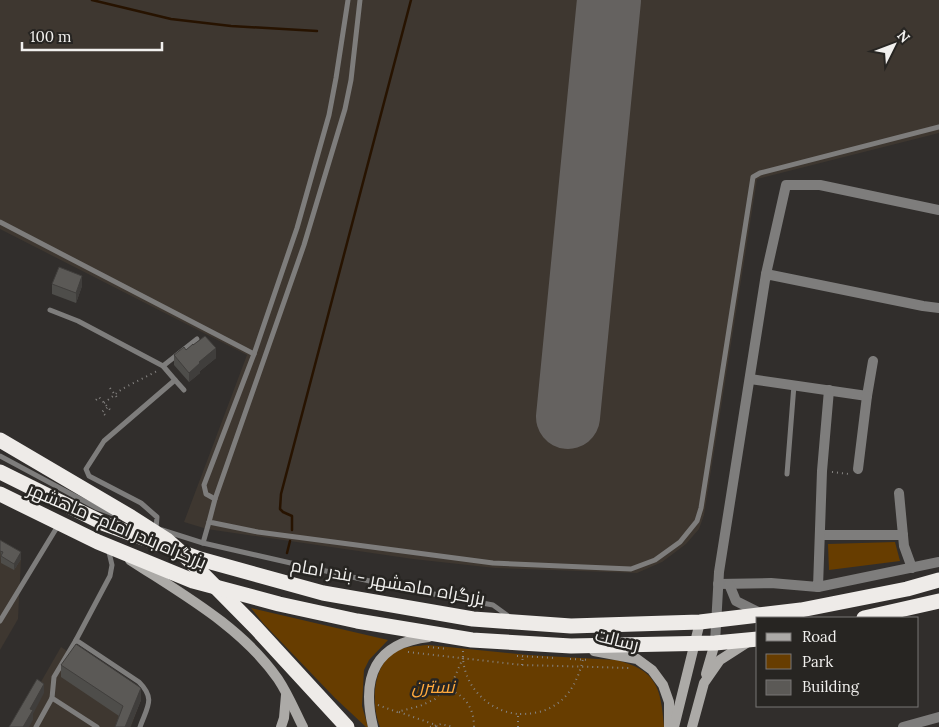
<svg xmlns="http://www.w3.org/2000/svg" width="939" height="727" font-family="Lora,Cairo,serif">
<style>
.built{fill:#3e3730}
.green{fill:#673d00}
.lines{fill:none;stroke-linecap:round;stroke-linejoin:round}
.stream{stroke:#271300;stroke-width:2.5}
.runway{stroke:#656260;stroke-width:64}
.path{stroke:#878583;stroke-width:2;stroke-dasharray:1 4;stroke-linecap:butt}
.lane{stroke:#7e7d7c;stroke-width:5}
.street{stroke:#7e7d7c;stroke-width:10}
.secondary{stroke:#acaaa7;stroke-width:10}
.highway{stroke:#eeebe8;stroke-width:15}
.wall{fill:#4e4d4a}
.shaded-wall{fill:#403e3c}
.building{fill:#5b5956;stroke:#403e3c}
.labels{text-anchor:middle;stroke-width:5;stroke-linejoin:round;paint-order:stroke}
.street-label{font-size:18px;fill:#f1f0ee;stroke:#272522}
.park-label{font-size:18px;font-style:italic;fill:#ffa93d;stroke:#272522}
</style>
<rect width="100%" height="100%" fill="#312e2c"/>
<g class="built">
<path d="M0,0h939v133l-182,46 -53,336 -5,14 -13,15 -24,18 -25,11 -142,-5 -82,-9 -206,-30 -23,-7 63,-167 -247,-126z"/>
<path d="M0,547l21,12 -3,60 -18,31z"/>
<path d="M61,647l80,53 -10,27h-116z"/>
</g>
<g class="green">
<path d="M895,542l5,19 -71,9 -1,-26z"/>
<path d="M251,608l137,32 -19,20 -5,10 -2,36 6,21h-2l-31,-29 -72,-75z"/>
<path d="M428,645l100,10 88,5c41,10 45,28 48,67h-284c-9,-23 -8,-63 17,-76 9,-5 21,-5 31,-6z"/>
</g>
<g class="lines">
<g class="stream">
<path d="M92,0l79,19 60,7 86,5"/>
<path d="M292,530v-14l-9,-4 -3,-3 1,-15 130,-494"/>
<path d="M287,553l3,-12"/>
</g>
<path class="runway" d="M568,417l41,-417"/>
<g class="path">
<path d="M110,388l9,12"/>
<path d="M96,400l3,-3 12,14"/>
<path d="M104,403l18,-14 35,-18"/>
<path d="M105,415l-3,-3 6,-5"/>
<path d="M832,472l17,2"/>
<path d="M428,647l20,2"/>
<path d="M463,651c-2,32 23,60 55,63"/>
<path d="M408,652l114,13 108,3"/>
<path d="M517,656l38,2"/>
<path d="M570,659l20,1"/>
<path d="M522,665l1,-10"/>
<path d="M446,689c19,5 28,19 28,38"/>
<path d="M378,705l19,7 23,-6 15,-7 18,-18 10,-23"/>
<path d="M399,712l37,13 1,2"/>
<path d="M430,727l11,-3 12,3"/>
<path d="M518,727v-13c37,1 57,-19 65,-55"/>
</g>
<g class="lane">
<path d="M348,0l-12,78 -7,37 -32,113 -43,126 -50,131 2,9 9,5 -6,23 49,10 235,31 138,6 24,-9 25,-18 17,-21 4,-13 52,-331 7,-4 179,-46"/>
<path d="M0,222l254,132"/>
<path d="M50,310l28,11 85,45 12,14 -71,61 -18,28 3,7 52,27 16,14 -1,11"/>
<path d="M163,366l34,-27"/>
<path d="M175,380l9,10"/>
<path d="M0,456l97,52 16,6"/>
<path d="M787,474l7,-89"/>
<path d="M215,499l89,-254 41,-136 6,-29 9,-80"/>
<path d="M162,530l41,13 193,44 97,18 18,13"/>
<path d="M203,543l6,-21"/>
<path d="M108,548l4,17 -2,11 -34,64 63,42c17,17 8,25 1,45"/>
<path d="M0,621l59,-97"/>
<path d="M76,640l-22,37 -2,21 45,29"/>
<path d="M36,727l16,-29"/>
</g>
<g class="street">
<path d="M766,274l20,-89h34l119,25"/>
<path d="M750,379l117,17 6,-35"/>
<path d="M858,469l9,-73"/>
<path d="M899,493l5,53 8,22"/>
<path d="M820,535h83"/>
<path d="M718,584l53,-1 47,4 4,-116 7,-81"/>
<path d="M729,584l7,17 24,12"/>
<path d="M818,587l121,-25"/>
<path d="M715,643l4,-71 47,-298 157,32 16,2"/>
<path d="M903,727l36,-10"/>
</g>
<g class="secondary">
<path d="M130,560c52,34 112,67 148,119 10,15 17,32 25,48"/>
<path d="M594,651l43,8 15,11 11,15 6,17v25"/>
<path d="M706,674l9,-31"/>
<path d="M281,727l3,-9 2,-23"/>
<path d="M373,727c-12,-50 2,-84 56,-90"/>
<path d="M674,727l26,-105"/>
<path d="M692,727l12,-44 16,-23 28,-18"/>
</g>
<g class="highway">
<path d="M0,440l131,77 36,23 17,15 72,73 91,99"/>
<path d="M0,472l105,52 95,35 123,34 150,26 98,7 129,-4 101,-12 106,-21 32,-9"/>
<path d="M0,494l98,48 95,39 86,23 78,17 115,19 99,6 144,-3 43,-4"/>
<path d="M864,618l75,-17"/>
</g>
</g>
<g class="wall">
<path d="M52,284l30,2 -6,17 -24,-9z"/>
<path d="M186,350l30,8 -16,13v2l-11,9 -15,-17v-10z"/>
<path d="M0,540l21,19 -7,11 -13,-7z"/>
<path d="M61,665l80,35 -11,27h-15l4,-11 -58,-39z"/>
</g>
<g class="shaded-wall">
<path d="M82,276v10l-6,17v-10z"/>
<path d="M216,348v10l-16,13v2l-11,9v-9l10,-11z"/>
<path d="M21,552v7l-7,11v-6z"/>
<path d="M44,684v9l-11,21v6l-4,7h-6l7,-18z"/>
<path d="M141,688v12l-11,27h-5z"/>
</g>
<g class="building">
<path d="M59,267l23,9 -6,17 -24,-9z"/>
<path d="M205,336l11,12 -17,14 1,1 -11,10 -15,-18 10,-8 2,3 7,-6v1z"/>
<path d="M0,540l21,12 -7,12 -13,-8 2,-4 -3,-1z"/>
<path d="M76,644l65,44 -16,39h-10l8,-21 -62,-41z"/>
<path d="M37,679l7,5 -14,25 3,1 -10,17h-14z"/>
</g>
<g class="labels">
<g class="street-label">
<text transform="translate(117 526) rotate(23)" y="6">بزرگراه بندر امام- ماهشهر</text>
<text transform="translate(388 582) rotate(10)" y="6">بزرگراه ماهشهر - بندر امام</text>
<text transform="translate(617 640) rotate(14)" y="6">رسالت</text>
</g>
<g class="park-label">
<text x="433" y="693">نسترن</text>
</g>
</g>
<rect x="756" y="617" width="162" height="90" fill="#272522" stroke="#787674"/>
<rect x="766" y="633" width="25" height="8" fill="#acaaa7" stroke="#787674"/>
<text x="802" y="642" font-size="15" fill="#f1f0ee">Road</text>
<rect x="766" y="654" width="25" height="15" fill="#673d00" stroke="#787674"/>
<text x="802" y="667" font-size="15" fill="#f1f0ee">Park</text>
<rect x="766" y="680" width="25" height="15" fill="#5b5956" stroke="#787674"/>
<text x="802" y="692" font-size="15" fill="#f1f0ee">Building</text>
<g transform="translate(894 45) rotate(48)" stroke="#272522" stroke-width="4" paint-order="stroke">
<path d="M0-4L9 19L0 12L-9 19Z" fill="#f1f0ee"/>
<text y="-8" font-size="14" font-weight="bold" text-anchor="middle" fill="#f1f0ee">N</text>
</g>
<path d="M22 42v8h140v-8" fill="none" stroke="#f1f0ee" stroke-width="2.5"/>
<text x="30" y="42" font-size="15" fill="#f1f0ee" stroke="#272522" stroke-width="4" paint-order="stroke">100 m</text>
</svg>
